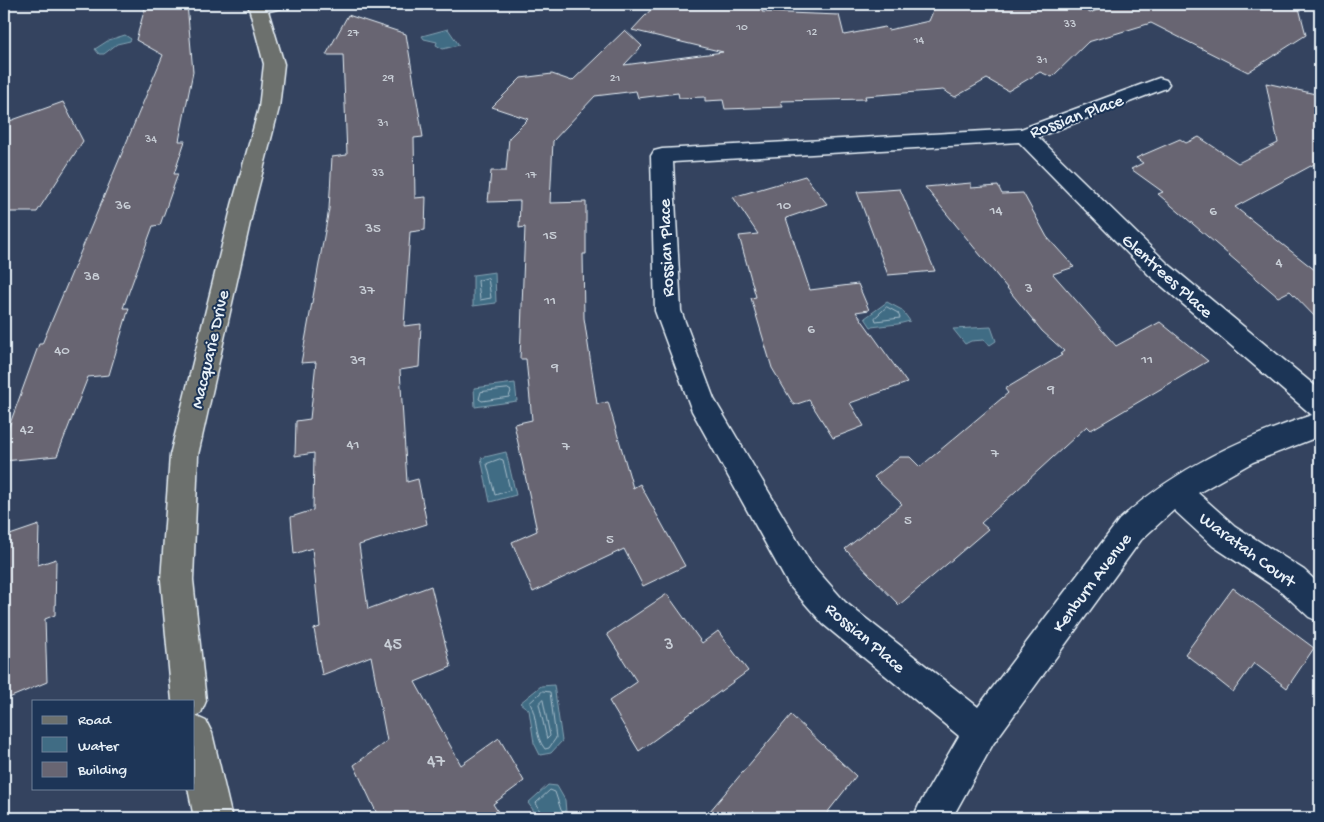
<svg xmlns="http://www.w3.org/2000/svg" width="1324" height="822" font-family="'Gochi Hand',sans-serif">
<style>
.water{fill:#406c84;stroke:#83a1b2}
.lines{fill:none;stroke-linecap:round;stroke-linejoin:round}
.shore{stroke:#a5bcca;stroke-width:1}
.building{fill:#686572;stroke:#e8f1f8}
.minor-casing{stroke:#e8f1f8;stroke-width:3}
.major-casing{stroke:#e8f1f8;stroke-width:3}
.minor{fill:#1d3557;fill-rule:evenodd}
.major{fill:#6c706d;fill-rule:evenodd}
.labels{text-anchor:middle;stroke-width:4;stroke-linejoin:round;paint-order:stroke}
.far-number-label{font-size:12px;fill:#c8ced6}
.number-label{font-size:15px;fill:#c8ced6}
.street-label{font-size:18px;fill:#e8f1f8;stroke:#1d3557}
.near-number-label{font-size:18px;fill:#c8ced6}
</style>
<rect width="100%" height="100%" fill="#34435f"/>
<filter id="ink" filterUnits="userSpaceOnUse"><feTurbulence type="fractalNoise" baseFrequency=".02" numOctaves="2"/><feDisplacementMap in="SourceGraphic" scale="10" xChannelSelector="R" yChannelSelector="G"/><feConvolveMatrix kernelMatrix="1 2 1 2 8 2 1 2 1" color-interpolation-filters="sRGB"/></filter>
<g filter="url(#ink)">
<g class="water">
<path d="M448,29l11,16 -16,4 -7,-4 1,-3 -13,-3 -2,-3z"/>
<path d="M125,35l6,4 -1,2 -13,3 -13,10h-5l-4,-5 14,-9z"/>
<path d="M495,272l1,31 -23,3v-31z"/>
<path d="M887,302l15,8 8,11 -12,3 -27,3 -6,-9z"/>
<path d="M991,327l5,14 -6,4 -6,-5 -13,1 -6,3 -12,-15z"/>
<path d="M515,383l2,18 -42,6 -1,-19z"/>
<path d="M506,452l10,43 -26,7 -9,-44z"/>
<path d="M554,685l8,56 -11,12 -11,2 -6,-12 -5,-33 -9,-7 21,-17z"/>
<path d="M548,785l9,1 8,14 1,12 8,5 12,-3 1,4h-48l-11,-15z"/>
</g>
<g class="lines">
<g class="shore">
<path d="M488,278l3,20 -11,2 -2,-19z"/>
<path d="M887,307l11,6 2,5 -24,3 -1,-3z"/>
<path d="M508,389l3,2 -2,6 -27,4 -3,-2 2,-7z"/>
<path d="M500,459l3,1 7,30 -15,5 -8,-31z"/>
<path d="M543,691l7,1 6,46 -7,10 -4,1c-11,-13 -7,-31 -15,-46z"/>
<path d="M543,700l7,36 -3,3 -8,-35z"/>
<path d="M543,818l-7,-15 14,-13 5,2 6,18 6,8"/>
</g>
</g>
<g class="building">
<path d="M146,4h41l6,68 -14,69h6l-11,33h4l-18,51 -7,1 -30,82h6l-20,67 -21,2 -31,79 -53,5v-21l35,-96h3l121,-289 -27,-15z"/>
<path d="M656,4l107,3 -1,5 77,3 5,20 41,-8 3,3 41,-9 7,-17h141l13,9 21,-9h187l8,31 -58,37 -97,-49 -63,19 -36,35 -12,-5 -32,19 -21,-12 -32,18 -12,-7 -78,6 1,3 -85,2 2,6 -58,2 -2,-9 -18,1v-4l-26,1 -1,-5 -40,5 -2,-7 -41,5 -42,45 -3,62 36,-1v52h-3l1,64 13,86 11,-2 25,86 7,-4 45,82 -42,20 -19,-37 -91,43 -21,-50 25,-11 -23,-107 18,-4 -6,-61h-6l5,-132 -6,1 1,-27 -32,1 3,-31h15l3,-33 19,-19 -36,-12 29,-29 31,-4 20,7 53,-51 17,16 -18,19 99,-13 -91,-22z"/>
<path d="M348,15l58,19 17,103 -9,1 1,60 11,-1 -1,33 -15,2 -6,94 17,-2 -2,43 -19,3 7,112 11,-3 9,45 -68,21 9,64 63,-23 20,81 -36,15 46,83 38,-27 25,43 -31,23 9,14h-123l-25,-53 33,-24 -16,-85 -49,19 -8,-46 6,-2 -8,-79 -18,6 -3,-37 22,-7 1,-57 -19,3 1,-35 14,-2 6,-57 -15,1 28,-154 3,-52 15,-2 -4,-100h-17z"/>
<path d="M1266,83l54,12v66l-85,46 85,67v48l-30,-31 -12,6 -120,-103 5,-2 -32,-23 12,-6 -7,-5 44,-19 6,4 13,-6 39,26 40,-20z"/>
<path d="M63,102l20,39 -46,71h-33v-89z"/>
<path d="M805,176l22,28 -41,14 24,72 48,-6 11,26 -13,2 51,71 -57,20 14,23 -31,12 -24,-38 -15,5 -22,-37 -21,-70 5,-1 -17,-61 19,-2 -25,-37z"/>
<path d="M971,183v5l27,-2 4,8 21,-1 24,44 27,30 -21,7 63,72 44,-24 48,39 -117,69 -4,-4 -106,97 7,6 -89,76 -54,-56 57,-45 -28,-27 26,-20h10l10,10 88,-74 -3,-4 57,-34 -2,-1 4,-3 -22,-20 -117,-144z"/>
<path d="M900,189l35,82 -47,4 -31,-83z"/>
<path d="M39,525l-1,40 18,-6 -1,56 -10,4 2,63 -43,18v-163z"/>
<path d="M1233,588l81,60 -27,40 -33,-25 -21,29 -48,-38z"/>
<path d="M667,594l35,49 16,-12 30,40 -109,80 -30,-50 28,-19 -30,-48z"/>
<path d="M791,715l65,61 -33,42h-119z"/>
</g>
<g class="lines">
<defs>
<g id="minor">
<path d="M254,4h31l-3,4 -22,5 -6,-1 -3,-4z"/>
<path d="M1159,78l7,2 3,4 -3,4 -128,49 129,126 153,127v46l-67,26 -55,31 37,33 69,44 16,15v37l-11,-5 -27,-25 -69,-46 -39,-36 -33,30 -148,204 -41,74h-39l6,-13 40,-69 -136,-112 -35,-40 -96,-173 -37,-100 -4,-155 3,-5 8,-2 359,-20zM1019,142l130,133 163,140c-71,23 -137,54 -193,105l-141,187 -133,-105 -35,-40 -96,-163 -33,-88 -8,-149z"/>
</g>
<path id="major" d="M248,4h18l18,60 -5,44 -25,97 -56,250 -5,125 13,121 -5,12 -6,3 11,5 6,12 20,85h-38l-6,-30h6v-87h-22l-11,-121 9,-125 62,-250 27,-97 5,-44z"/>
</defs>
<use href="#minor" class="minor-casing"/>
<use href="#major" class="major-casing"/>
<use href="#minor" class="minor"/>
<use href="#major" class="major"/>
</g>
</g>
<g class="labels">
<g class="far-number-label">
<text x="1070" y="27">33</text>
<text x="742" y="30">10</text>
<text x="812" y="35">12</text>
<text x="353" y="36">27</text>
<text x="919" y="43">14</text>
<text x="1042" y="63">31</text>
<text x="388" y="81">29</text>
<text x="615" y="81">21</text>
<text x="383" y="126">31</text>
<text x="151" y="142">34</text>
<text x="378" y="176">33</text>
<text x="531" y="178">17</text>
</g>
<g class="number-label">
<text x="123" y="209">36</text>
<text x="784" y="209">10</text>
<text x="996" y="214">14</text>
<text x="1213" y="215">6</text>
<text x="373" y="232">35</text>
<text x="550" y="239">15</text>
<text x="1279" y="266">4</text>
<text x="92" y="280">38</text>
<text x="1029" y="292">3</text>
<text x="367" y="294">37</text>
<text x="550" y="304">11</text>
<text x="811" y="333">6</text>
<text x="62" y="354">40</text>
<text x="1147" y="363">11</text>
<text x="358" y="364">39</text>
<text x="555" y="371">9</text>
<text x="1051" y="393">9</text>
<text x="27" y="433">42</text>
<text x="353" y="448">41</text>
<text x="566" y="450">7</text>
<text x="995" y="457">7</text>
<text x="908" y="524">5</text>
<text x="610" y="543">5</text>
</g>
<g class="street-label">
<text transform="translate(1076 115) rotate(-20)" y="6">Rossian Place</text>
<text transform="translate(665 248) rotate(-92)" y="6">Rossian Place</text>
<text transform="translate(1168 275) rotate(42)" y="6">Glentrees Place</text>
<text transform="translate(209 349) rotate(-77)" y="6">Macquarie Drive</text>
<text transform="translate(1248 549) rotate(36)" y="6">Waratah Court</text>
<text transform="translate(1091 582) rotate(-53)" y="6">Kenburn Avenue</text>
<text transform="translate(866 637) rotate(40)" y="6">Rossian Place</text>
</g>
<g class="near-number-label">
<text x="393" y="649">45</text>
<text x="669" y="649">3</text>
<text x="436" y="766">47</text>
</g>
</g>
<rect width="1324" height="822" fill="none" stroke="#1d3557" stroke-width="20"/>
<rect x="10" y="10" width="1304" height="802" fill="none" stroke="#e8f1f8" stroke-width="2" filter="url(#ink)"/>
<rect x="32" y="700" width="162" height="90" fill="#1d3557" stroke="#6e8097"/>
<rect x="42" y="716" width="25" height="8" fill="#6c706d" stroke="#6e8097"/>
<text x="78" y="724" font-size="15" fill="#e8f1f8">Road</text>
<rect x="42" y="737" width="25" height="15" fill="#406c84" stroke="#6e8097"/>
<text x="78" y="750" font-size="15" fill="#e8f1f8">Water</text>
<rect x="42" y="762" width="25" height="15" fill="#686572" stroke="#6e8097"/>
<text x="78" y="774" font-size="15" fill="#e8f1f8">Building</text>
</svg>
